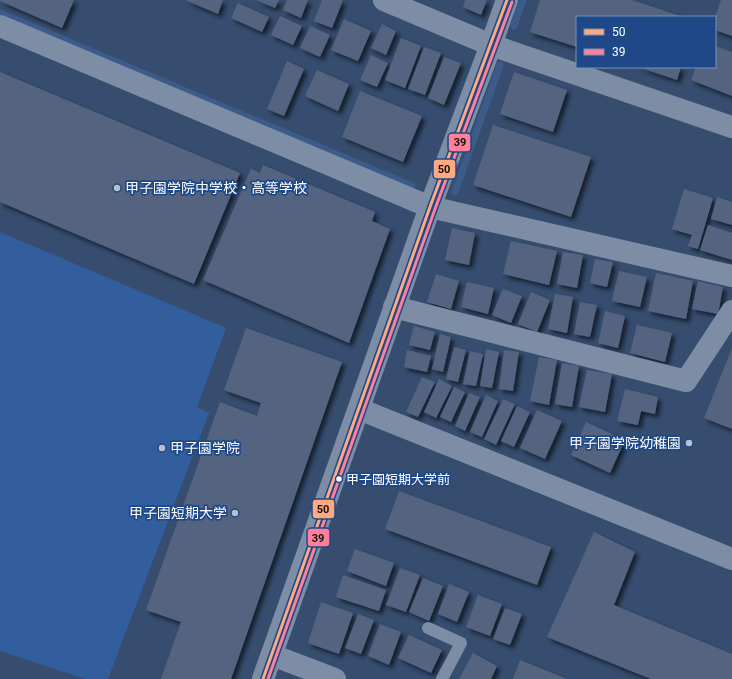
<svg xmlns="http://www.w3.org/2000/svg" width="732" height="679" font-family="Roboto,'Noto Sans JP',sans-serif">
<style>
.green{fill:#325e9e}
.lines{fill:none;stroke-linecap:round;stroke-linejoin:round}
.stream{stroke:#3c5b88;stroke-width:7}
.building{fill:#526480;filter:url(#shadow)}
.service{stroke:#7d8da5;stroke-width:12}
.minor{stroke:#7d8da5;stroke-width:22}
.tertiary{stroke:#7d8da5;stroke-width:22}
.bus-1-casing{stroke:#1e4887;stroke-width:6}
.bus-2-casing{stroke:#1e4887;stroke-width:6}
.bus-1{stroke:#ffa980;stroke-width:3}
.bus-2{stroke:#ff8098;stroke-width:3}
.poi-dot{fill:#b9c1cd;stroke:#1e4887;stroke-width:1.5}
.bus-dot{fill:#fff;stroke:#1e4887;stroke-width:1.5}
.labels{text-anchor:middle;stroke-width:3.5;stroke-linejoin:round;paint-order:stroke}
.bus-label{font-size:13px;fill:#fff;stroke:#1e4887;text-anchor:start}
.poi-label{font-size:14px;fill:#fff;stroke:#1e4887;text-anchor:start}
.line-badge{stroke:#1e4887;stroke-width:1.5}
.pale-badge-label{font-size:11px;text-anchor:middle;font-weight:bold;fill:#111}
</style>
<defs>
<filter id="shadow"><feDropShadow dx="3.5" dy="3.5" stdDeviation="2" flood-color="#0009"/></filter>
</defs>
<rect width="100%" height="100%" fill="#364d6f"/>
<path class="green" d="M0,232l226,96 -29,79 12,6 -101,266h-23l-85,-28z"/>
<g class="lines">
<g class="stream">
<path d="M0,13l412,173"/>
<path d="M514,26l9,-26"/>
<path d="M455,192l45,-127"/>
</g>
</g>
<g class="building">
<path d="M0,0h74l-12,28 -62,-27z"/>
<path d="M185,0h38l-5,14z"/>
<path d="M256,0h23l-4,8z"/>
<path d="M287,0h21l-7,18 -18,-8z"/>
<path d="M322,0h21l-11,28 -18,-7z"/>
<path d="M465,0h22l-6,15 -18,-8z"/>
<path d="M540,0h92l51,17h-106v30l-47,-15z"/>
<path d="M721,0h11v36l-17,-6v-13z"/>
<path d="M238,3l31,14 -7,15 -31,-14z"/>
<path d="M280,16l22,10 -9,19 -22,-10z"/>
<path d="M344,19l27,12 -13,30 -27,-11z"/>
<path d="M382,24l14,7 -10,24 -15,-7z"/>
<path d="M310,26l20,9 -10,22 -20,-9z"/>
<path d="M401,38l20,8 -16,42 -20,-8z"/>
<path d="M715,46l17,6v44l-41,-16 5,-13h19z"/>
<path d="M424,47l17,6 -16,42 -17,-6z"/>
<path d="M371,55l17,8 -11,24 -17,-7z"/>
<path d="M444,57l17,6 -17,42 -16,-7z"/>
<path d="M287,61l17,8 -20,47 -17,-7z"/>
<path d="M638,67h43l-4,13z"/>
<path d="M317,70l32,14 -11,27 -33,-15z"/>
<path d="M0,72l240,101 -46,111 -194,-82z"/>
<path d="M514,72l53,18 -14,42 -53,-18z"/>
<path d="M360,91l62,25 -19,46 -61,-25z"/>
<path d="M493,125l98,32 -20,60 -98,-32z"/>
<path d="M263,165l112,47 -3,9 18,8 -41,114 -146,-63 48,-111 9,4z"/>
<path d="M684,189l29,9 -15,51 -10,-3 4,-11 -20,-6z"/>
<path d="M717,197l15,5v23l-21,-6z"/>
<path d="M708,225l24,8v27l-32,-10z"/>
<path d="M452,228l23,5 -6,32 -24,-5z"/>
<path d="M511,241l46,10 -8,34 -46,-11z"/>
<path d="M563,252l20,3 -6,33 -20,-4z"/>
<path d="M595,259l18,3 -6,25 -17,-4z"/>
<path d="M619,271l28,6 -7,30 -28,-6z"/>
<path d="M656,273l37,8 -7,38 -38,-8z"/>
<path d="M436,274l23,7 -8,28 -24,-7z"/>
<path d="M698,281l25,6 -5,27 -26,-5z"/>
<path d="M467,282l27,6 -6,26 -27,-7z"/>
<path d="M503,289l19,7 -11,27 -19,-8z"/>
<path d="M531,292l19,8 -13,32 -19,-8z"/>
<path d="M555,294l18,3 -6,36 -19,-4z"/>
<path d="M580,302l17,3 -7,32 -16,-3z"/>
<path d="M605,311l20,5 -7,32 -20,-5z"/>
<path d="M637,325l35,8 -7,29 -35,-9z"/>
<path d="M414,326l21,6 -5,18 -21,-5z"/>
<path d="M246,328l96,34 -111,317h-70l20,-57 -35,-12 74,-208 37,14 4,-13 -37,-13z"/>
<path d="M440,334l11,3 -8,35 -11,-3z"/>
<path d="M454,347l12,3 -8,32 -12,-3z"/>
<path d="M732,348v81l-28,-11z"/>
<path d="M486,349l13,3 -7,36 -12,-2z"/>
<path d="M407,350l24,6 -4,16 -23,-5z"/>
<path d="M504,350l15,2 -6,39 -14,-2z"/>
<path d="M470,351l13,3 -7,32 -13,-2z"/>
<path d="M539,357l18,3 -8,45 -19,-4z"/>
<path d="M562,363l17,3 -7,41 -17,-3z"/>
<path d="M587,370l25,4 -7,38 -26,-5z"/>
<path d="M422,377l13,5 -17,35 -12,-5z"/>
<path d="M439,379l13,7 -16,32 -12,-6z"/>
<path d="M454,387l11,5 -14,30 -11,-5z"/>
<path d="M625,389l33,8 -3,17 -14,-3 -3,14 -21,-4z"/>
<path d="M469,393l11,4 -15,34 -10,-5z"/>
<path d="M486,395l12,6 -16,36 -12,-5z"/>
<path d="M503,399l12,5 -19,41 -12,-6z"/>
<path d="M517,406l13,6 -16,35 -13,-6z"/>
<path d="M537,410l25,11 -17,38 -25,-11z"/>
<path d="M586,422l39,18 -15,33 -39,-18z"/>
<path d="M399,491l152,56 -14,38 -152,-56z"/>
<path d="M594,532l41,20 -21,53 118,49v25h-81l-104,-42z"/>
<path d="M355,549l39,14 -8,23 -39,-15z"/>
<path d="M400,568l20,7 -14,37 -20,-7z"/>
<path d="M343,575l43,15 -7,21 -43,-14z"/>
<path d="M423,578l20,8 -14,35 -20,-9z"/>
<path d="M449,584l20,8 -12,30 -19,-8z"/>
<path d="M478,595l24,9 -12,32 -24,-9z"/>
<path d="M321,602l32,11 -14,41 -31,-11z"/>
<path d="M505,608l17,6 -12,31 -17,-6z"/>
<path d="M358,614l16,6 -13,34 -16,-6z"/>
<path d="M380,624l21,8 -12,33 -21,-9z"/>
<path d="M409,635l33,15 -11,23 -33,-15z"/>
<path d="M473,653l24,13 -6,13h-32z"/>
<path d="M520,660l47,19h-54z"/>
</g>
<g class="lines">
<path class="service" d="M428,628l33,15 -19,36"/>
<g class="minor">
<path d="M384,0l107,45 241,82"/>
<path d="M0,26l430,181 302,69"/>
<path d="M394,307l292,74 46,-70"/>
<path d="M359,409l373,150"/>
<path d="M272,655l63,24"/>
</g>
<path class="tertiary" d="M263,679l167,-472 61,-162 16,-45"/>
<defs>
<path id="bus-1" d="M263,679l167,-472 77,-207"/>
<path id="bus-2" d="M268,679l167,-470 77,-207"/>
</defs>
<use href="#bus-1" class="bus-1-casing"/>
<use href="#bus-2" class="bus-2-casing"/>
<use href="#bus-1" class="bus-1"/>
<use href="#bus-2" class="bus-2"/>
</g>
<g class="poi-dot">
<circle cx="117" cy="188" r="4"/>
<circle cx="689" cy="443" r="4"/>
<circle cx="162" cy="448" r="4"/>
<circle cx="235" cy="513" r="4"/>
</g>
<circle class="bus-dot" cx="339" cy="479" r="3.5"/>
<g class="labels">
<g class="bus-label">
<text x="346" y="484">甲子園短期大学前</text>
</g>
<g class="poi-label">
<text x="125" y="193">甲子園学院中学校・高等学校</text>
<text x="681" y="448" text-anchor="end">甲子園学院幼稚園</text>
<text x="170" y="453">甲子園学院</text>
<text x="227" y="518" text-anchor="end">甲子園短期大学</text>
</g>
</g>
<g class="line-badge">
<rect x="448" y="133" width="23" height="19" rx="4" fill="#ff8098"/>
<rect x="433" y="159" width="23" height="20" rx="4" fill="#ffa980"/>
<rect x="312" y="499" width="23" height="20" rx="4" fill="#ffa980"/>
<rect x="307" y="528" width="23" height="19" rx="4" fill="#ff8098"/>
</g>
<g class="pale-badge-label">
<text x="460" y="146">39</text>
<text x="444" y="173">50</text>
<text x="323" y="513">50</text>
<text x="318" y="542">39</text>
</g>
<rect x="576" y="16" width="140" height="52" fill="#1e4887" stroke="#7891b7"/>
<rect x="584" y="29" width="20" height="6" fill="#ffa980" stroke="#7891b7"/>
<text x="612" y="36" font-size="12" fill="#ffffff">50</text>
<rect x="584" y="49" width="20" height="6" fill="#ff8098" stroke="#7891b7"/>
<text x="612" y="56" font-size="12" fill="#ffffff">39</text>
</svg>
